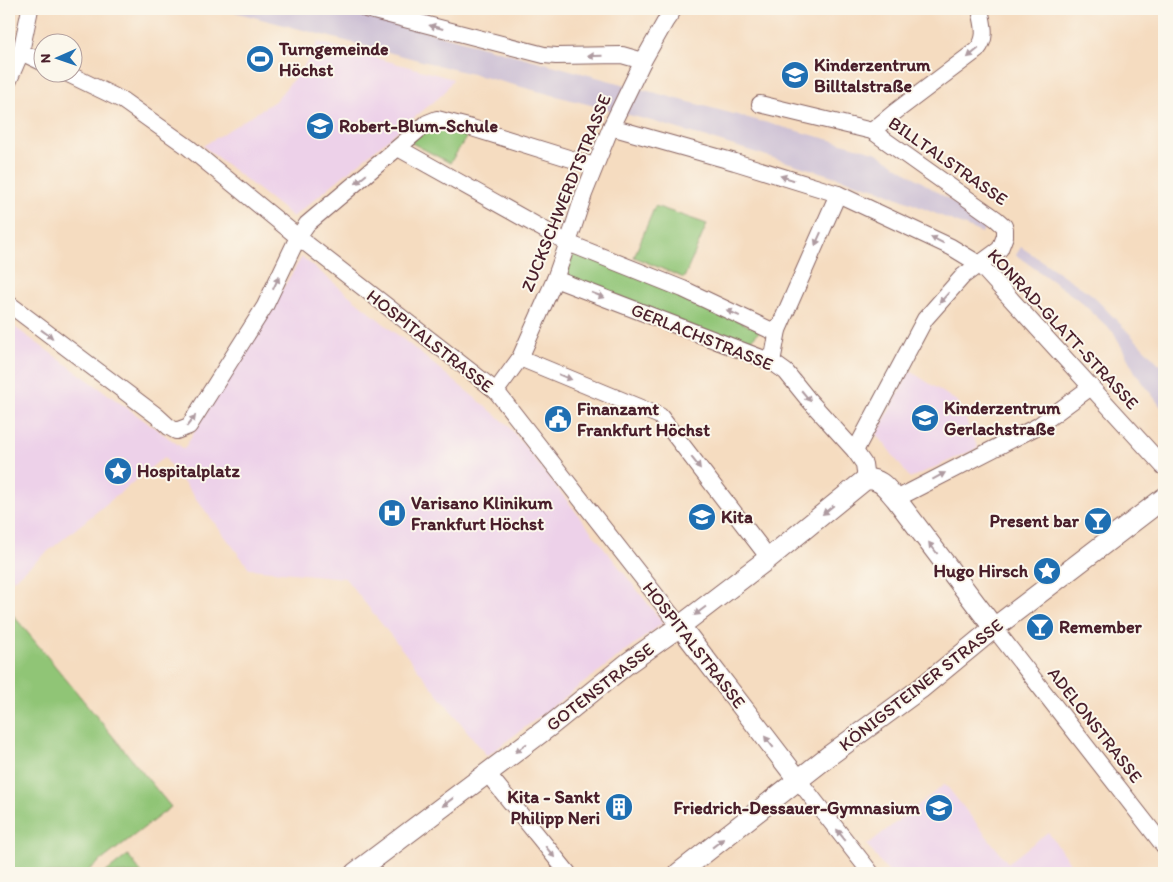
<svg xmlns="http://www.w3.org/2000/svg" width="1173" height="882" font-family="Itim,sans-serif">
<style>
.built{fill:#edd1e9}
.industrial{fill:#ccbfd4}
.green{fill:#90c576;stroke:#6d7250}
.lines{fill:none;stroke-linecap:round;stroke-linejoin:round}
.minor-casing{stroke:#86615f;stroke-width:18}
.major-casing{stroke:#86615f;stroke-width:22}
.minor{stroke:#fff;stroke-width:16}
.major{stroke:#fff;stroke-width:20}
.oneway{fill:#ae9aa0}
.labels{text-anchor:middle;stroke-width:4;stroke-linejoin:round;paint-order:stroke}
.poi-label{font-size:18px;font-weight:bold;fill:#4a1f2b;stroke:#fbf7ec;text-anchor:start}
.street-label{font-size:18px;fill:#4a1f2b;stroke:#fbf7ec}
</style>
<rect width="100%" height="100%" fill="#fbf7ec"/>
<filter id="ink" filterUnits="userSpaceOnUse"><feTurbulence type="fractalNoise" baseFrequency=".02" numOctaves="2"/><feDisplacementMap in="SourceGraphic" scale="10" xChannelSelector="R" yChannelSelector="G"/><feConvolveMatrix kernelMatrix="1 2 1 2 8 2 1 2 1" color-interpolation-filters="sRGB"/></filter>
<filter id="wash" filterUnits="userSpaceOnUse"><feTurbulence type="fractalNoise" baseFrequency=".0096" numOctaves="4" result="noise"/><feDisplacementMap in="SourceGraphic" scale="20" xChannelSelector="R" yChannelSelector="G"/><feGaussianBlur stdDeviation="1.12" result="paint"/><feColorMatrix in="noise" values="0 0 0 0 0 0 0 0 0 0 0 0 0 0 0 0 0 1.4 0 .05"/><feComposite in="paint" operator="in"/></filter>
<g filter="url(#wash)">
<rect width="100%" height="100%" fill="#f5dcc0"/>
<g class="built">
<path d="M318,42l135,37 -10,15 -150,123 -90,-71 72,-45 29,-35z"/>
<path d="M302,257l205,167 156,199 -176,133 -142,-178 -95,-9 -86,-112 -155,126v-260l175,126z"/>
<path d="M910,371l48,31 20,46 -68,30 -33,-44z"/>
<path d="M945,784l63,79 40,-31 29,41h-188l-22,-28z"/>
</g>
<g class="industrial">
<path d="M223,9h120l532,143 112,72 -5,9 -103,-43 -227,-69z"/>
<path d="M1021,247l70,47 73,75v42l-29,-39 -21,-39 -34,-32 -64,-46z"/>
</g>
<g class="green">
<path d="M431,123l38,10 -19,30 -40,-21z"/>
<path d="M655,206l52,18 -23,54 -50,-21z"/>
<path d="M574,252l109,43 77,36 -8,8 1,12 -187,-76z"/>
<path d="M9,610l162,197 -86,66h-76z"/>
<path d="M128,855l14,18h-37z"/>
</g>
</g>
<g filter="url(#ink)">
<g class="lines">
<defs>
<g id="minor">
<path d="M366,9l178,46 12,1 66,-1 21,6"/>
<path d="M21,52l21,10"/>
<path d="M64,72l58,28 66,47 110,90 198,154 184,235"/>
<path d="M9,80l12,-28 9,-43"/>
<path d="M760,104l112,27 124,88 8,7 1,3v7l-5,13 -37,27 -38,43 -70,132"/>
<path d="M611,127l124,35 103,32 113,53 28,17 185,203"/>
<path d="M872,131l23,-19 82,-62c11,-13 6,-25 3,-41"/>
<path d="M398,148l170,95 115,46 87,41h8"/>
<path d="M555,279l217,83 14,10 21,26 48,53 9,13 2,15"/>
<path d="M9,304l148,112 12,11 7,4 13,-5 76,-120 33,-69 9,-13 120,-101 10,-4 35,9 122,38"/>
<path d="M520,358l140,58 109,142"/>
<path d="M772,362l6,-32 60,-136"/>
<path d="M496,391l24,-33 35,-79 18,-51 11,-34 27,-67 32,-66 22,-39 9,-13"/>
<path d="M896,499l142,-73 53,-39"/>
<path d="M994,628l170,218"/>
<path d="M487,773l81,100"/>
<path d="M799,781l72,92"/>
</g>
<g id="major">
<path d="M680,626l119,155"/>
<path d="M355,873l196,-148 77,-62 52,-37 89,-68 97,-79c16,0 20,9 30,20l98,129"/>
<path d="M679,873l151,-118 90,-66 74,-61 170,-130"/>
</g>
</defs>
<use href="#minor" class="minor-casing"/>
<use href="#major" class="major-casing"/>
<use href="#minor" class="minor"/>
<use href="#major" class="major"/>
</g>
<defs><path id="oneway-solid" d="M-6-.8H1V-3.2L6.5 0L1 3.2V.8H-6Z" transform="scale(1.25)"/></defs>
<g class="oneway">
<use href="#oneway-solid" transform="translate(436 27) rotate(-165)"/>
<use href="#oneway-solid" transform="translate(973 53) rotate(140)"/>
<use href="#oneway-solid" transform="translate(595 56) rotate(179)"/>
<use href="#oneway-solid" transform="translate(787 178) rotate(-163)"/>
<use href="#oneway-solid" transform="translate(361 179) rotate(140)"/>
<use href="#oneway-solid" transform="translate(818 239) rotate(114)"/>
<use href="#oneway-solid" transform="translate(937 240) rotate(-154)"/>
<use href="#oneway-solid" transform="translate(276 283) rotate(-65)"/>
<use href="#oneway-solid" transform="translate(598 295) rotate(21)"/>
<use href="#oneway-solid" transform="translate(944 298) rotate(131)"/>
<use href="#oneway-solid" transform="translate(733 313) rotate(-155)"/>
<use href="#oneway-solid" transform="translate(47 334) rotate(36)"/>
<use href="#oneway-solid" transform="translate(565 377) rotate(22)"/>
<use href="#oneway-solid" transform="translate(806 396) rotate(50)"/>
<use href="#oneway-solid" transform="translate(191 421) rotate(-51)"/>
<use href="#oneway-solid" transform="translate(696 463) rotate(52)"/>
<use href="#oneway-solid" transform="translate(939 476) rotate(-28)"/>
<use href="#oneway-solid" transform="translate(828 510) rotate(141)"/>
<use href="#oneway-solid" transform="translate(933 548) rotate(-127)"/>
<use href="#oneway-solid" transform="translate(700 611) rotate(143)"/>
<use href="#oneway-solid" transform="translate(769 742) rotate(-128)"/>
<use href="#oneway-solid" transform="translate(521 748) rotate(143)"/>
<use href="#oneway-solid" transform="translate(448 802) rotate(142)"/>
<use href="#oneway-solid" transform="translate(841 835) rotate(-128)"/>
<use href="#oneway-solid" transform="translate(718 843) rotate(-38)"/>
<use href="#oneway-solid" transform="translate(550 852) rotate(51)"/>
</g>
</g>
<defs>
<symbol id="stadium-disc" viewBox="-11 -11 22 22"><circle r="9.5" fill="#1f6fb2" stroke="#fbf7ec"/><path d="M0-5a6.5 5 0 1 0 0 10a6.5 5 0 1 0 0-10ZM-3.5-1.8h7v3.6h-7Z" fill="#fff"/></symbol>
<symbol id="school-disc" viewBox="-11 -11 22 22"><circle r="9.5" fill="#1f6fb2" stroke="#fbf7ec"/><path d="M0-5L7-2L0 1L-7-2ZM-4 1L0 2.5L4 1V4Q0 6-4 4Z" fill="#fff"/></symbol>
<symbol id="civic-disc" viewBox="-11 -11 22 22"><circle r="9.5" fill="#1f6fb2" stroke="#fbf7ec"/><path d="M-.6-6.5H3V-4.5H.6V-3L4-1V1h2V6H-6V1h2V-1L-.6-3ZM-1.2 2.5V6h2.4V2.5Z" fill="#fff"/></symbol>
<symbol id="sight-disc" viewBox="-11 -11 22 22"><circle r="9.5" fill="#1f6fb2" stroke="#fbf7ec"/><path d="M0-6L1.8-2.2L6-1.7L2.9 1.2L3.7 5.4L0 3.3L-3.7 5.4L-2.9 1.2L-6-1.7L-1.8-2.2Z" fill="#fff"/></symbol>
<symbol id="hospital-disc" viewBox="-11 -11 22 22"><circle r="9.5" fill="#1f6fb2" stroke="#fbf7ec"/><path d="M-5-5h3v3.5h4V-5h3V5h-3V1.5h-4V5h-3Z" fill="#fff"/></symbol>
<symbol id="bar-disc" viewBox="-11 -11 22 22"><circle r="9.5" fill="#1f6fb2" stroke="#fbf7ec"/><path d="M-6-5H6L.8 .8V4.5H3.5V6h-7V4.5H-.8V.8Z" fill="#fff"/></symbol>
<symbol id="building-disc" viewBox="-11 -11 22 22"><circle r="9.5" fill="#1f6fb2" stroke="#fbf7ec"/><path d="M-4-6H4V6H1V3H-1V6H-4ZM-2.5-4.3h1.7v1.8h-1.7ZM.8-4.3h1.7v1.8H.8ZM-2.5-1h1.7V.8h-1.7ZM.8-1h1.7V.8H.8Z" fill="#fff"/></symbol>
</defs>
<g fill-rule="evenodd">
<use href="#stadium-disc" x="244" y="43" width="32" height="32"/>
<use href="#school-disc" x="779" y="59" width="32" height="32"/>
<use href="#school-disc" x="304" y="110" width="32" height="32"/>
<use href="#school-disc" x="909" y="402" width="32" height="32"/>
<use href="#civic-disc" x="542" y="403" width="32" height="32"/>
<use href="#sight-disc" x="102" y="455" width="32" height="32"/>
<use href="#hospital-disc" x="376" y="497" width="32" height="32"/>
<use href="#school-disc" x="686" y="501" width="32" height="32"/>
<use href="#bar-disc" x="1082" y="505" width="32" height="32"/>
<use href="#sight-disc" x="1031" y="555" width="32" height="32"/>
<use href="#bar-disc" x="1024" y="611" width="32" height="32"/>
<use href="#building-disc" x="603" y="791" width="32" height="32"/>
<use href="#school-disc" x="923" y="792" width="32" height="32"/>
</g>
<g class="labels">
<g class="poi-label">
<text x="279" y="55">Turngemeinde<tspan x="279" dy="21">Höchst</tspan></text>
<text x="814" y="71">Kinderzentrum<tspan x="814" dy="21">Billtalstraße</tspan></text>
<text x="339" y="132">Robert-Blum-Schule</text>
<text x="944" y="414">Kinderzentrum<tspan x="944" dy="21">Gerlachstraße</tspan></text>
<text x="577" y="415">Finanzamt<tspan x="577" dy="21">Frankfurt Höchst</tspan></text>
<text x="137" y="477">Hospitalplatz</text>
<text x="411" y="509">Varisano Klinikum<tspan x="411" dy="21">Frankfurt Höchst</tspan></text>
<text x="721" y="523">Kita</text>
<text x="1079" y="527" text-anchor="end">Present bar</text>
<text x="1028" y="577" text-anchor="end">Hugo Hirsch</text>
<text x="1059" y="633">Remember</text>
<text x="600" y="803" text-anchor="end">Kita - Sankt<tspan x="600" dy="21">Philipp Neri</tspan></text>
<text x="920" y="814" text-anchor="end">Friedrich-Dessauer-Gymnasium</text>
</g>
<g class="street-label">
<text transform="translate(948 161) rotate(35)" y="6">BILLTALSTRASSE</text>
<text transform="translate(566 193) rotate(-68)" y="6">ZUCKSCHWERDTSTRASSE</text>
<text transform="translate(1063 329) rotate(47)" y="6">KONRAD-GLATT-STRASSE</text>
<text transform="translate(702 337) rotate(22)" y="6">GERLACHSTRASSE</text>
<text transform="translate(430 341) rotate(38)" y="6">HOSPITALSTRASSE</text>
<text transform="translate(694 645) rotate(52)" y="6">HOSPITALSTRASSE</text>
<text transform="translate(921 685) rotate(-38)" y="6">KÖNIGSTEINER STRASSE</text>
<text transform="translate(600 687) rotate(-38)" y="6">GOTENSTRASSE</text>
<text transform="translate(1095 725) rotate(52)" y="6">ADELONSTRASSE</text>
</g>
</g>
<rect width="1173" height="882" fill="none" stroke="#fbf7ec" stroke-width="30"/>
<g transform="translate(58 58) rotate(268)"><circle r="24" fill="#fbf7ec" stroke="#b4a19f"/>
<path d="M0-4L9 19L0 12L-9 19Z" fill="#1f6fb2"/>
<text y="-8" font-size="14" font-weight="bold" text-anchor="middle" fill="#4a1f2b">N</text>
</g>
</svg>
